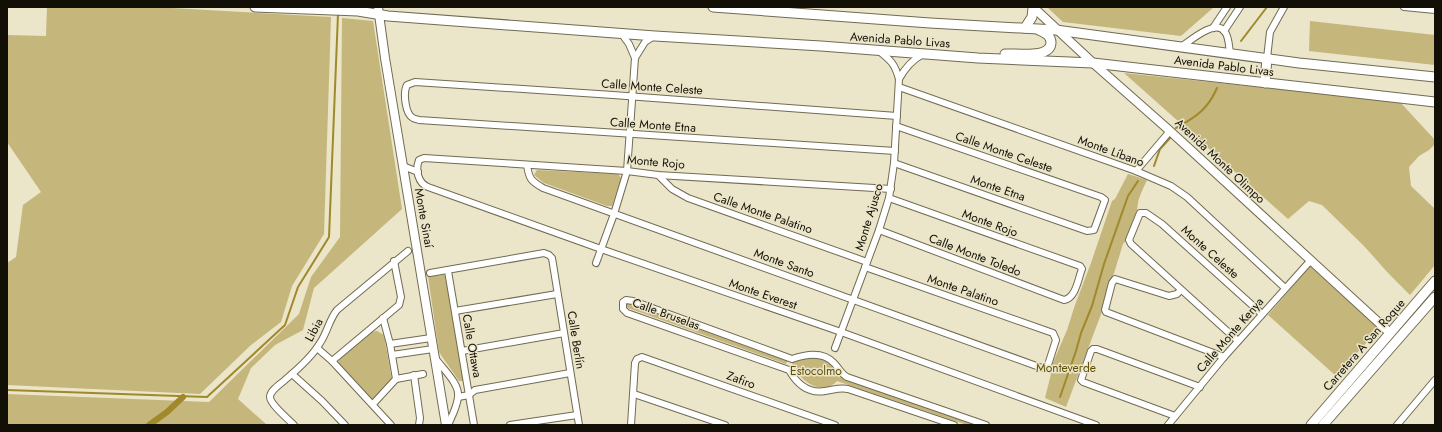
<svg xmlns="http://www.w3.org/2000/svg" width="1442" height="432" font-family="Jost,sans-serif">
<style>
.green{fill:#c5b67b}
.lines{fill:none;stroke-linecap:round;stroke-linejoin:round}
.stream{stroke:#9f892a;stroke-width:2}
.canal{stroke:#9f892a;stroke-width:6}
.minor-casing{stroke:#716b53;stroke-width:8}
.tertiary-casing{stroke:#716b53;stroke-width:10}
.secondary-casing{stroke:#716b53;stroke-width:11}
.minor{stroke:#fff;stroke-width:6}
.tertiary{stroke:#fff;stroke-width:8}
.secondary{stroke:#fff;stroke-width:9}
.labels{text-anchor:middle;stroke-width:3;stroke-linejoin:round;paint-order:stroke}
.street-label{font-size:12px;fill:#120f06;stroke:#ebe5c9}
.park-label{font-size:12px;fill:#605006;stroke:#ebe5c9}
</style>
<rect width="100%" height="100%" fill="#ebe5c9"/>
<g class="green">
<path d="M47,7h107l177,10 -7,217 -32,52 -11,36 -30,23 -51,49 -193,-9v-122l9,-6 7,-52 18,-13 -34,-50v-107l39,1z"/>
<path d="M1047,7h167l-33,29 -118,-14z"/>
<path d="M342,18l31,3 29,188 -88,79 -11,42 -28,15 -24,23 -13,31 29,26h-260v-31l202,8 90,-88 12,-37 29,-40z"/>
<path d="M1310,21l125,14v30l-126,-14z"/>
<path d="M1124,73l276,29 35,38v4l-6,6 -10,6 -10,11 2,19 24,23v56l-25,30 -21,-21 -25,-28 -42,-41 -13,-4 -21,18z"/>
<path d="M537,170l81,4 3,4 -9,28h-5l-63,-23 -10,-8z"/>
<path d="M1128,174l19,6c-3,7 -8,16 -9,23 -2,14 -5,31 -15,41l-20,65 -37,98 -21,-9 6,-24 -2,-2 18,-42 8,-25 16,-42 21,-62 3,-2z"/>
<path d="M1310,266l69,63 -43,47 -68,-61z"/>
<path d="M445,275l19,106h-5l-20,-29 -11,-76z"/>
<path d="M627,302l161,58 -2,4 -158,-56 -3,-3z"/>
<path d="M377,331l7,4 8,46 -17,18h-4l-33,-36 1,-3 32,-28z"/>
<path d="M818,357l14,5 7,15 140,48h-12l-130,-44c-16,17 -39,-2 -45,-18l3,-3z"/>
</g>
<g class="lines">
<g class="stream">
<path d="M1241,41l26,-34"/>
<path d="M1176,128c20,-11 32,-19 41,-40"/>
<path d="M1154,166l6,-17 11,-12"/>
<path d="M7,390l200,7 78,-72 13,-38 31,-50 9,-223"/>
<path d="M1060,397l16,-46 5,-18 11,-27 12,-42 24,-68 10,-15"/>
</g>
<path class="canal" d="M149,425l18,-13 16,-15"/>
<defs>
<g id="minor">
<path d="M1404,7l31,3"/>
<path d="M1213,28l14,-21"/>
<path d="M1224,31l16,-24"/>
<path d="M621,33l8,11 6,14"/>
<path d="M1181,47c9,-6 35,-29 44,-15 4,5 4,15 5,21"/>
<path d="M1267,58l3,-26 14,-25"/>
<path d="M899,79c6,-11 13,-19 24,-25"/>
<path d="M899,87l237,84 35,15 16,11 98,91"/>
<path d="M895,151l-476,-31c-2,-1 -5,-1 -6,-2 -8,-4 -10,-26 -6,-33l8,-3 198,13 284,21"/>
<path d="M894,163l193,68 7,-1 11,-30 -4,-3 -205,-71"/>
<path d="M527,165c2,14 4,16 16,23l499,180h5l9,-28 -3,-7 -188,-66"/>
<path d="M403,166l15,6"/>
<path d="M1136,171l34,-40"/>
<path d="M658,175l14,14 16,9 179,64"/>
<path d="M891,189l-233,-14 -31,-4 -203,-13 -5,2c-4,10 -1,23 9,27l173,62 240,83 255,93"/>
<path d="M879,230l185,70c12,-2 14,-21 18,-31l-2,-3 -191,-68"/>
<path d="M596,263l18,-49 13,-43 8,-113 10,-16 9,-6"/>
<path d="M448,271l26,154"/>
<path d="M430,273l114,-20 5,2 3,3 27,167"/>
<path d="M1181,290l-4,4 -8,2 -54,-17 -3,4 -7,27 1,2 118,45"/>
<path d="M455,311l102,-17"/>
<path d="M383,318l7,26 6,35"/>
<path d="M1238,341l-107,-97 -2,-4 11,-27h6l16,11 100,90"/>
<path d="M390,344l41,-6"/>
<path d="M317,348l15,13 59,64"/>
<path d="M835,348l44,-118 10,-32 5,-35 5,-84c-4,-14 -7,-18 -20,-28"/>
<path d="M462,351l102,-18"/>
<path d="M392,355l41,-6"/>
<path d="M436,359c7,10 24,25 22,38 -1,10 -6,19 -10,28"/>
<path d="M332,361l67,-56 2,-8 -7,-36"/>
<path d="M292,374l30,27 23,24"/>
<path d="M414,375l6,43 -1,7"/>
<path d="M396,379l27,-5"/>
<path d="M634,394l91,31"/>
<path d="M458,397l11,-2 6,-5 95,-17"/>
<path d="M373,404l23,-25"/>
<path d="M1175,416l-92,-34 -2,-2 10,-29 2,-2h4l103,38"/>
<path d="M294,425c-5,-5 -24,-21 -24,-28 0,-7 11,-13 16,-18 12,-10 26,-22 34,-36 7,-10 9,-23 17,-33l71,-59"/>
<path d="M510,425l67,-10"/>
<path d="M631,425l4,-62 2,-4 5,-2 193,68"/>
<path d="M954,425l-106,-36c-8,-2 -15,1 -23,2 -17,3 -28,-7 -36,-21l-162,-57 -4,-4v-7l3,-2 7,1 159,58c14,-5 31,-8 42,4 5,5 7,11 13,14l139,48"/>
<path d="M1168,425l56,-68 87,-97"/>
<path d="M1397,425l38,-45"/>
</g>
<g id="tertiary">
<path d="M378,7l7,51 61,367"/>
<path d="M1033,7l60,56 77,68 220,202"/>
</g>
<g id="secondary">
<path d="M255,7l103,4 30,5 267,20 166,10 157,12 115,5 342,39"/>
<path d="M713,7l217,16 126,7 243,33 136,14"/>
<path d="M1025,28l7,-11 1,-9"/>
<path d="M1005,54c12,-1 45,5 46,-11 0,-8 -6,-10 -12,-13"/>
<path d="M1265,83l2,-25"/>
<path d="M1311,425l124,-144"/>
<path d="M1323,425l112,-128"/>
</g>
</defs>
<use href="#minor" class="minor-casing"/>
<use href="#tertiary" class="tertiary-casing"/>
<use href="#secondary" class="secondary-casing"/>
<use href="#minor" class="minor"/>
<use href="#tertiary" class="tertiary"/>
<use href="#secondary" class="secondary"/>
</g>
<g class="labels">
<g class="street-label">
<text transform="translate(900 40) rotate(4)" y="4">Avenida Pablo Livas</text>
<text transform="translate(1224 66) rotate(7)" y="4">Avenida Pablo Livas</text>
<text transform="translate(652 87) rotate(4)" y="4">Calle Monte Celeste</text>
<text transform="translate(653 125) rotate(4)" y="4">Calle Monte Etna</text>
<text transform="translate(1111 151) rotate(20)" y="4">Monte Líbano</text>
<text transform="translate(1004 152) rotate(19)" y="4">Calle Monte Celeste</text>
<text transform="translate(1220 161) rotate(43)" y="4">Avenida Monte Olimpo</text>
<text transform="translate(656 162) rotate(5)" y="4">Monte Rojo</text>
<text transform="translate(998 188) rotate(19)" y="4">Monte Etna</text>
<text transform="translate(763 213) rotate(19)" y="4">Calle Monte Palatino</text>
<text transform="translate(869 217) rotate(-73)" y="4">Monte Ajusco</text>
<text transform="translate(424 218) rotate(80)" y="4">Monte Sinaí</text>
<text transform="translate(990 223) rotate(20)" y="4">Monte Rojo</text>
<text transform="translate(1210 252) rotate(42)" y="4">Monte Celeste</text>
<text transform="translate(975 255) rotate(21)" y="4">Calle Monte Toledo</text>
<text transform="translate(784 263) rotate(20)" y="4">Monte Santo</text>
<text transform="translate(963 290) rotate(19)" y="4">Monte Palatino</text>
<text transform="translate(763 294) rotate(19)" y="4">Monte Everest</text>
<text transform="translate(666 314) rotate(20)" y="4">Calle Bruselas</text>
<text transform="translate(314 330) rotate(-62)" y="4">Libia</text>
<text transform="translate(1230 335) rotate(-49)" y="4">Calle Monte Kenya</text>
<text transform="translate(576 340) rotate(81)" y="4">Calle Berlín</text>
<text transform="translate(1364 345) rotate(-49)" y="4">Carretera A San Roque</text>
<text transform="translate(472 346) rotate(80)" y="4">Calle Ottawa</text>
<text transform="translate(741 380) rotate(20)" y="4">Zafiro</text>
</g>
<g class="park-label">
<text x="1066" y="372">Monteverde</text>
<text x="816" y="375">Estocolmo</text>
</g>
</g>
<rect width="1442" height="432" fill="none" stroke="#120f06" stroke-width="16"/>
</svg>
